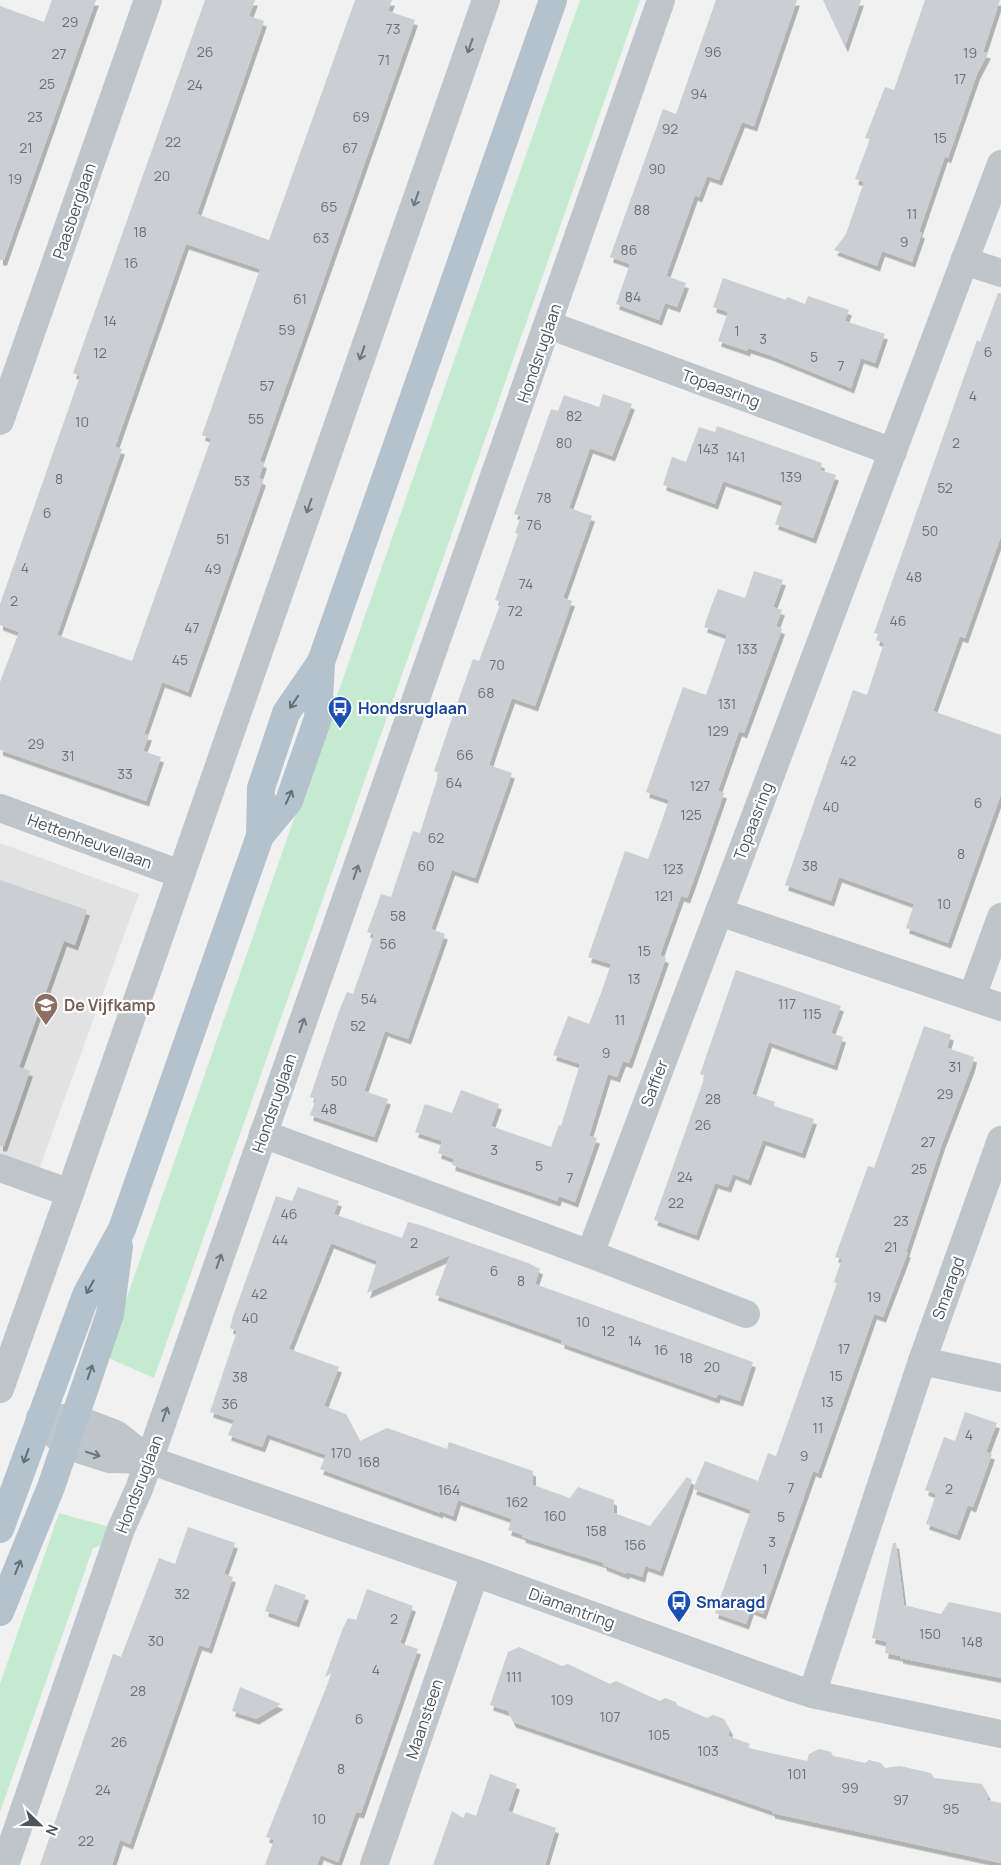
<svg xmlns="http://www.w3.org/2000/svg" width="1001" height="1865" font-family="Manrope,sans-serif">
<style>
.education{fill:#e3e2e2}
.green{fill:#c4ebd0}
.building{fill:#cbced2;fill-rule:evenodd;filter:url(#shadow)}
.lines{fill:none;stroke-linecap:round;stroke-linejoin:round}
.minor{stroke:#bec6cb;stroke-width:28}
.major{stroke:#b3c2cc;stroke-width:28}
.oneway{stroke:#6d777d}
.oneway2{stroke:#647078}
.labels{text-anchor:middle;stroke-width:4.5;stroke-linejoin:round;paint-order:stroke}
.number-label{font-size:14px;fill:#6a737a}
.street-label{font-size:16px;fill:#4a555c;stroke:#fff}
.transit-label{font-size:16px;font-weight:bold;fill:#164399;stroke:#fff;text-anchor:start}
.education-label{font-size:16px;font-weight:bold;fill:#785e54;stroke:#fff;text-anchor:start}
</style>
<defs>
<filter id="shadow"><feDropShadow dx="3" dy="5.5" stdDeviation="0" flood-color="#0004"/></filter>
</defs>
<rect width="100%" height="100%" fill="#f2f1f1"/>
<path class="education" d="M0,843l139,51 -101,278 -38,-14z"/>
<g class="green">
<path d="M580,0h60l-486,1378 -48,-21z"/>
<path d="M59,1513l51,14 -6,17 -11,4 -93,264v-128z"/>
</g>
<g class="building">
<path d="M52,0h44l-92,260h-4v-254l44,16z"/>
<path d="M205,0h50l-6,16 15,5 -67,193 72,26 86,-240h37l-4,11 27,9 -155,441 4,2 -5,15 4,2 -75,212 -26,-10 -18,52 5,1 -6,16 18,6 -15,44 -146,-51v-68l19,-50 -19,-7v-21l80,-228 -7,-3zM186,244l74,25 -58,166 9,4 -79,222 -75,-26 65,-186 -7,-2z"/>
<path d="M716,0h81l-43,126 -12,-4 -23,58 -12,-4 -8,21 -4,-2 -29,81 20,7 -9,24 -12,-4 -6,17 -43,-16 14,-40 -20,-7 53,-148 13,5z"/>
<path d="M823,0h38l-16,47z"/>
<path d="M925,0h75l-17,52 5,1 -11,21 -29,84 -3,-2 -26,76 3,1 -10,29 -30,-11 -5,15 -43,-16 12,-16 18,-52 -9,-3 15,-40 -5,-1 20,-51 9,3z"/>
<path d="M723,278l63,22 1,-3 18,7 3,-8 41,14 -4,11 40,13 -10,29 -14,-5 -10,30 -79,-32 -24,-8 -1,3 -29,-10 10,-29 -15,-5z"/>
<path d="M998,293h3v243l-36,102 -5,-2 -27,75 68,24v59l-53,149 -42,-15 8,-24 -75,-27 -8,24 -46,-16 68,-195 14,5 17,-52 -8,-3 2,-6 -4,-1 103,-293 3,2z"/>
<path d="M603,394l29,10 -20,52 -22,-8 -21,60 23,8 -29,82 9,3 -37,105 -23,-8 -11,31 -12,36 23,8 -37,105 -23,-8 -21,59 14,5 -37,105 -23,-8 -21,60 24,8 -14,38 -64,-22 6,-16 -6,-2 29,-86 8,-19 6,2 21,-60 -7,-2 14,-38 10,3 22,-66 7,2 19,-60 -5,-2 17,-50 22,-62 6,2 22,-59 -6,-2 23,-66 -3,-1 6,-17 -7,-2 37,-105 7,2 6,-16 35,12z"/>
<path d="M717,426l105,37 -2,7 16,5 -23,63 -38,-14 8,-22 -60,-21 -8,23 -52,-19 9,-28 14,5 13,-35 16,5z"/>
<path d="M754,571l29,9 -10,27 9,3 -6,16 6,3 -38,104 -5,-2 -21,60 6,2 -30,86 -7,19 -6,-2 -21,59 6,3 -37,105 -6,-2 -6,16 -9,-3 -4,13 -15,49 8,2 -22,64 -16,-6 -2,5 -105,-36 2,-6 -16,-6 4,-12 -27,-9 10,-28 27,9 9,-23 38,14 -8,22 60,21 8,-22 2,1 19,-62 -27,-9 15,-39 21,8 12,-31 10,-29 -23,-7 37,-106 23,8 11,-30 10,-29 -23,-8 37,-105 23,8 21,-60 -23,-8 7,-20 7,-18 27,9z"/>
<path d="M0,880l87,30 -12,35 -11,-4 -45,126 11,4 -26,75h-4z"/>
<path d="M736,970l105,36 -10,27 12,4 -9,28 -65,-23 -17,52 23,8 -1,4 40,13 -12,34 -39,-13 -15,40 -15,-6 -5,13 -13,-4 -19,52 -42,-15 51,-144 -5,-2z"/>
<path d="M924,1026l27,9 -4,13 27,9 -2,9 -30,78 -36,108h2l-25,65 -9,-3 -56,159 -5,-2 -50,143 -12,-5 -5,15 -31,-11 36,-103 -58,-21 12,-28 53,20 10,-28 8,3 61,-173 -3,-1 8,-23 -7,-2 33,-91 6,2z"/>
<path d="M298,1187l41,14 -5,13 68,24 6,-16 12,3 108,38 12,6 -5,15 218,78 -13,39 -22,-7 -2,4 -155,-55 1,-3 -127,-45 15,-40 -83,38 10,-32 -46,-18 -42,106 50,18 -15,39 22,8 14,27 27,-13 60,21 2,-7 84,29v14l37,13 8,-11 36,13v13l36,13 37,-49 5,3 -32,91 -15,-5 -3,11 -15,-5 -1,2 -23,-9 1,-2 -82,-26 1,-2 -15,-5 4,-11 -54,-19 -5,16 -13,-5v2l-120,-44 6,-14 -59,-21 -5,13 -34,-12 6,-15 -24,-8 27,-81 -7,-3 3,-12 43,-120 16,5z"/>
<path d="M965,1412l32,11 -11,29 6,2 -19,53 -5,-2 -11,30 -31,-11 10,-30 -11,-4 19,-53 11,4z"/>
<path d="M188,1527l47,16 -11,31 9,3 -24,71 -10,-3 -69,199 -10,-4 -8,25h-72l73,-211 8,3 38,-99 16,6z"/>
<path d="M893,1543h3l8,62 37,9 8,-12 52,11v65l-101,-20v-2l-15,-3 2,-11 -15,-4z"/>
<path d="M275,1584l31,11 -10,27 -31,-11z"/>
<path d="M367,1589l46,17 -13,37 18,6 -57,164 -5,-1 -18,50 -17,-7 -4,10h-52l9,-25 -8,-3 66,-164 -7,4 18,-49 5,-10 8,2z"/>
<path d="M519,1647l43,19 6,-2 42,20 6,-3 44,20 5,-3 11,4 1,3 30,13 6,-3 11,4 6,11 -2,6 22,8 -2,4 59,13 2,-7 10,-5 12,3 2,4 11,2 21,5 4,-3 12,3 4,5 15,-2 31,7 3,5 48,6 6,11 -1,5 14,3v60l-229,-50v-2l-259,-89 -5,-11 -18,-6 18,-53z"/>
<path d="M240,1687l41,17 -25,15 -24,-8z"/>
<path d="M490,1774l27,10 -9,27 48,17 -11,37h-112l19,-54 11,7 3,-6 10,4z"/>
</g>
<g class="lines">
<g class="minor">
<path d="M1001,164l-282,748 282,95"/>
<path d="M964,261l37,12"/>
<path d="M549,325l344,127"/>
<path d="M0,421l148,-421"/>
<path d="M0,808l180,66"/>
<path d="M972,997l29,-80"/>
<path d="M263,1134l327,120 156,60"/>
<path d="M0,1168l70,25"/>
<path d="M590,1254l129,-342"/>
<path d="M922,1361l79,17"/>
<path d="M0,1389l70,-196 416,-1193"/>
<path d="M40,1418l25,27 44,14 40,1 326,113 318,115 19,6 189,40"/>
<path d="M50,1418h24l42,16 33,26"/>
<path d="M812,1694l110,-333 79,-221"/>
<path d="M5,1865l116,-336 18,-40 522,-1489"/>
<path d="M374,1865l101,-292"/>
</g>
<g class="major">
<path d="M260,836l29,-35 29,-83 3,-56"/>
<path d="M0,1529l86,-234 36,-66 138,-393 1,-48 25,-75 35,-51 232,-662"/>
<path d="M0,1612l51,-125 59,-173 9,-68"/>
</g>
</g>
<defs><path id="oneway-shaft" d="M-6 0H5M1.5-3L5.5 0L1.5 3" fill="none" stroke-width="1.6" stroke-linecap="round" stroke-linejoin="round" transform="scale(1.25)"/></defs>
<g class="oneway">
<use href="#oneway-shaft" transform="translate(470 46) rotate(109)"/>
<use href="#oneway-shaft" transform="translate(416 199) rotate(109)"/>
<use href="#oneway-shaft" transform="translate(362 353) rotate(109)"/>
<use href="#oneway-shaft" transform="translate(309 506) rotate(109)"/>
<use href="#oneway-shaft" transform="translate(356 872) rotate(-71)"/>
<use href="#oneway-shaft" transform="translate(302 1025) rotate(-71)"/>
<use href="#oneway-shaft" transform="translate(219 1261) rotate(-71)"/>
<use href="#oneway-shaft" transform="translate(165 1414) rotate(-71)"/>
<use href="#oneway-shaft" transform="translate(93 1454) rotate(18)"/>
</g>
<g class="oneway2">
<use href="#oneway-shaft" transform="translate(294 702) rotate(124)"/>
<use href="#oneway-shaft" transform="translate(289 797) rotate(-65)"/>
<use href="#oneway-shaft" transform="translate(90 1287) rotate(119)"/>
<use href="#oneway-shaft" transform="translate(90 1372) rotate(-71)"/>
<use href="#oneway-shaft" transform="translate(26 1456) rotate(110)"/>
<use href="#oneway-shaft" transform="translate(18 1567) rotate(-68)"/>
</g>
<defs>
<symbol id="bus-pin" viewBox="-11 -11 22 30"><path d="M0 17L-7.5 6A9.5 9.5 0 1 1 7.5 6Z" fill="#1a4fb4" stroke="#fff"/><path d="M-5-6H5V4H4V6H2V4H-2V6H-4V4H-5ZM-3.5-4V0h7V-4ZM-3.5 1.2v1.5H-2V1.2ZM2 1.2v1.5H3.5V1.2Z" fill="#fff"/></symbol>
<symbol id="school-pin" viewBox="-11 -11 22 30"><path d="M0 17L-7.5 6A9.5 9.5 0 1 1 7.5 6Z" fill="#8d6e63" stroke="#fff"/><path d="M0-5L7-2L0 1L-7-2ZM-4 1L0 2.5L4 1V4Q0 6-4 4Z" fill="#fff"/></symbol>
</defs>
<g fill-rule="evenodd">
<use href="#bus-pin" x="326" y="694" width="28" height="38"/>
<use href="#school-pin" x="32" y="991" width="28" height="38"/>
<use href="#bus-pin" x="665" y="1588" width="28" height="38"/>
</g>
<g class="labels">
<g class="number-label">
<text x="70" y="27">29</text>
<text x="393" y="34">73</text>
<text x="205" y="57">26</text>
<text x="713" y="57">96</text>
<text x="970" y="58">19</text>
<text x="59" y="59">27</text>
<text x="384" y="65">71</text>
<text x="960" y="84">17</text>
<text x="47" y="89">25</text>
<text x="195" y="90">24</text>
<text x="699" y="99">94</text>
<text x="35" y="122">23</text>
<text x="361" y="122">69</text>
<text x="670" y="134">92</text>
<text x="940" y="143">15</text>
<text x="173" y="147">22</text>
<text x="26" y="153">21</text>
<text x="350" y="153">67</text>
<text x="657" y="174">90</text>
<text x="162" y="181">20</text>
<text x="15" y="184">19</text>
<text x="329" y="212">65</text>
<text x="642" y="215">88</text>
<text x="912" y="219">11</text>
<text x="140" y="237">18</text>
<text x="321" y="243">63</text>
<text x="904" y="247">9</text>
<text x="629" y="255">86</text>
<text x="131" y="268">16</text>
<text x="633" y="302">84</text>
<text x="300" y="304">61</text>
<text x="110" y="326">14</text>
<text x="287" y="335">59</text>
<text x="737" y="336">1</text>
<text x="763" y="344">3</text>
<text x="988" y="357">6</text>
<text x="100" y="358">12</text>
<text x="814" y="362">5</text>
<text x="841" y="371">7</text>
<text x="267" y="391">57</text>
<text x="973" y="401">4</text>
<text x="574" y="421">82</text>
<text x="256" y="424">55</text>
<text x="82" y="427">10</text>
<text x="564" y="448">80</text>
<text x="956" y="448">2</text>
<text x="708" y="454">143</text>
<text x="736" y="462">141</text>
<text x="791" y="482">139</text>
<text x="59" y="484">8</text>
<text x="242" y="486">53</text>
<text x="945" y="493">52</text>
<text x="544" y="503">78</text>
<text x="47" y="518">6</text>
<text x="534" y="530">76</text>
<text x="930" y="536">50</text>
<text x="223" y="544">51</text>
<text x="25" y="573">4</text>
<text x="213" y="574">49</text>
<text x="914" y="582">48</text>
<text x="526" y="589">74</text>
<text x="14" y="606">2</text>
<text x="515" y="616">72</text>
<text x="898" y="626">46</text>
<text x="192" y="633">47</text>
<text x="747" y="654">133</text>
<text x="180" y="665">45</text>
<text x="497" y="670">70</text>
<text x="486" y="698">68</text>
<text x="727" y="709">131</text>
<text x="718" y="736">129</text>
<text x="36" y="749">29</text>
<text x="465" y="760">66</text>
<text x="68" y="761">31</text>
<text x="848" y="766">42</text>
<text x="125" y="779">33</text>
<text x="454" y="788">64</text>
<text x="700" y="791">127</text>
<text x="978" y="808">6</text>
<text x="831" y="812">40</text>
<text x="691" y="820">125</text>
<text x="436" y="843">62</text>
<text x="961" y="859">8</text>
<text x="426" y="871">60</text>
<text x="810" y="871">38</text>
<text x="673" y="874">123</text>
<text x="664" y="901">121</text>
<text x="944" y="909">10</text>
<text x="398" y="921">58</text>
<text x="388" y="949">56</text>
<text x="644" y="956">15</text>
<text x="634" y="984">13</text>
<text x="369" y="1004">54</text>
<text x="787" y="1009">117</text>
<text x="812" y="1019">115</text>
<text x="620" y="1025">11</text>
<text x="358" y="1031">52</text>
<text x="606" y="1058">9</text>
<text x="955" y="1072">31</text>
<text x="339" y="1086">50</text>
<text x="945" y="1099">29</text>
<text x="713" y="1104">28</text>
<text x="329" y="1114">48</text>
<text x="703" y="1130">26</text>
<text x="928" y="1147">27</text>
<text x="494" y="1155">3</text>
<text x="539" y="1171">5</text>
<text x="919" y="1174">25</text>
<text x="685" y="1182">24</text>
<text x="570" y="1183">7</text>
<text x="676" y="1208">22</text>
<text x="289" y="1219">46</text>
<text x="901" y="1226">23</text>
<text x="280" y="1245">44</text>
<text x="414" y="1248">2</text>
<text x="891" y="1252">21</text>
<text x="494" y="1276">6</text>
<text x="521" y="1286">8</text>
<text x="259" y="1299">42</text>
<text x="874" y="1302">19</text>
<text x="250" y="1323">40</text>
<text x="583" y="1327">10</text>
<text x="608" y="1336">12</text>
<text x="635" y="1346">14</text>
<text x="844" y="1354">17</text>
<text x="661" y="1355">16</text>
<text x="686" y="1363">18</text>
<text x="712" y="1372">20</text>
<text x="836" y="1381">15</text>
<text x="240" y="1382">38</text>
<text x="827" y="1407">13</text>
<text x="230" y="1409">36</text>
<text x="818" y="1433">11</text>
<text x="969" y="1440">4</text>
<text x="341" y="1458">170</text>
<text x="804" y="1461">9</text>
<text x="369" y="1467">168</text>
<text x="791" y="1493">7</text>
<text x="949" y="1494">2</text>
<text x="449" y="1495">164</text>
<text x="517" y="1507">162</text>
<text x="555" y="1521">160</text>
<text x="781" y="1522">5</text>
<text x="596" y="1536">158</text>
<text x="772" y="1547">3</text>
<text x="635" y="1550">156</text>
<text x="765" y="1574">1</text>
<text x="182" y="1599">32</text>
<text x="394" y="1624">2</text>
<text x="930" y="1639">150</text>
<text x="156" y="1646">30</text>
<text x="972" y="1647">148</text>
<text x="376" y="1675">4</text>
<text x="514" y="1682">111</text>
<text x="138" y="1696">28</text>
<text x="562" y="1705">109</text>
<text x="610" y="1722">107</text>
<text x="359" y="1724">6</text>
<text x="659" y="1740">105</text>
<text x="119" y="1747">26</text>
<text x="708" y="1756">103</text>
<text x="341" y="1774">8</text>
<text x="797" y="1779">101</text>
<text x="850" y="1793">99</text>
<text x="103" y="1795">24</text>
<text x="901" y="1805">97</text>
<text x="951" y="1814">95</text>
<text x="319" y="1824">10</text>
<text x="86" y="1846">22</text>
</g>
<g class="street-label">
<text transform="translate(74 211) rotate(-71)" y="6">Paasberglaan</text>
<text transform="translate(539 353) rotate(-71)" y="6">Hondsruglaan</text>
<text transform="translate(721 388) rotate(20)" y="6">Topaasring</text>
<text transform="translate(753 821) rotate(-69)" y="6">Topaasring</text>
<text transform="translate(90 841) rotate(20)" y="6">Hettenheuvellaan</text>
<text transform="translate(654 1083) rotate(-69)" y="6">Saffier</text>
<text transform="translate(274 1103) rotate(-71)" y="6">Hondsruglaan</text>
<text transform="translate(948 1288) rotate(-70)" y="6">Smaragd</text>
<text transform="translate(139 1484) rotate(-69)" y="6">Hondsruglaan</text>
<text transform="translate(572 1608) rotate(20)" y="6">Diamantring</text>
<text transform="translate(424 1719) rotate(-71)" y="6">Maansteen</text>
</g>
<g class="transit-label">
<text x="358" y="714">Hondsruglaan</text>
<text x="696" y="1608">Smaragd</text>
</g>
<g class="education-label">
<text x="64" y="1011">De Vijfkamp</text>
</g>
</g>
<g transform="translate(40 1825) rotate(113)" stroke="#ffffff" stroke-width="4" paint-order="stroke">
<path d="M0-4L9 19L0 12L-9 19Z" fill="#4a555c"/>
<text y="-8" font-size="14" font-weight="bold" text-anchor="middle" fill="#4a555c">N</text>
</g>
</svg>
